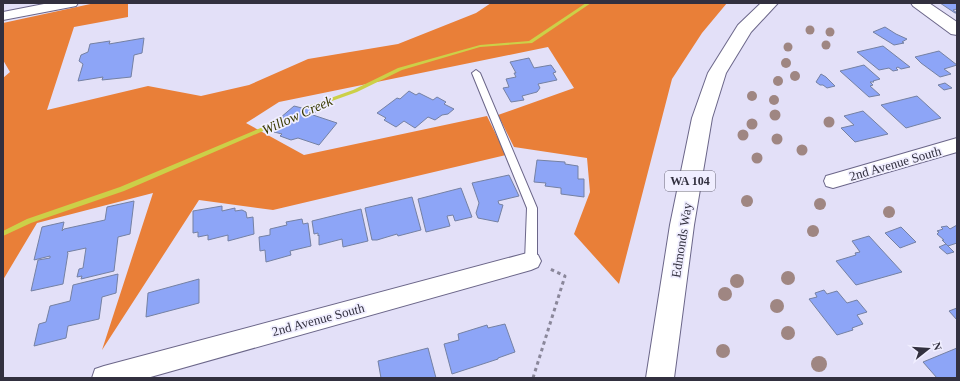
<svg xmlns="http://www.w3.org/2000/svg" width="960" height="381" font-family="Georgia,serif">
<style>
.forest{fill:#e97f38}
.lines{fill:none;stroke-linecap:round;stroke-linejoin:round}
.stream{fill:#ccd048;fill-rule:evenodd}
.building{fill:#8da5f7;stroke:#7581a3}
.lane-casing{stroke:#6b6689;stroke-width:2}
.street-casing{stroke:#6b6689;stroke-width:2}
.secondary-casing{stroke:#6b6689;stroke-width:2}
.primary-casing{stroke:#6b6689;stroke-width:2}
.path{stroke:#8a879a;stroke-width:3;stroke-dasharray:3.5 3.5;stroke-linecap:butt}
.lane{fill:#fff;fill-rule:evenodd}
.street{fill:#fff;fill-rule:evenodd}
.secondary{fill:#fff;fill-rule:evenodd}
.primary{fill:#fff;fill-rule:evenodd}
.tree{fill:#9f8682}
.labels{text-anchor:middle;stroke-width:3.5;stroke-linejoin:round;paint-order:stroke}
.shield{fill:#f0eeff;stroke:#6b6979;stroke-width:1}
.shield-label{font-size:12px;font-weight:bold;fill:#32303f}
.street-label{font-size:13px;fill:#32303f;stroke:#f0eeff}
.water-label{font-size:14px;font-style:italic;fill:#3b3c03;stroke:#f0eeff}
</style>
<rect width="100%" height="100%" fill="#e3e0f8"/>
<path class="forest" d="M95,3h33v14l-54,10 -27,83 101,-24 53,10 48,-11 59,-26 90,-15 78,-31 15,-10h236l-25,30 -30,46 -53,205 -45,-50 16,-42 -3,-34 -73,-11 -16,-32 76,-27 -26,-41 -269,55 -33,21 58,32 183,-39 19,39 -233,55 -74,-10 -97,150 51,-157 -116,30 -34,57v-202l7,-6 -7,-12v-37z"/>
<g class="lines">
<g class="stream">
<path d="M586,3h5l-59,40 -52,4 -78,23 -45,22 -53,19h-4v-2l53,-19 45,-22 82,-23 49,-4z"/>
<path d="M275,122l2,1v2l-153,66 -93,32 -28,13v-5l24,-12 93,-32z"/>
</g>
</g>
<g class="building">
<path d="M940,3h17v6l-4,1 4,3h-2z"/>
<path d="M885,27l11,7 11,5 -5,3 2,1 -10,2 -21,-13z"/>
<path d="M144,38l-2,15 -8,2 -3,22 -29,3 1,-3 -25,4 5,-17 -4,-3 2,-6 7,-3 2,-8 20,-3 -1,3z"/>
<path d="M883,46l27,21 -9,2 -3,-2 -2,1 2,2 -5,1 -4,-3 -10,2 -22,-18z"/>
<path d="M939,51l18,14 -13,4 7,5 -11,3 -19,-14 -6,-6z"/>
<path d="M529,58l5,10 17,-3 5,7 -3,1 4,7 -19,4 2,4 -3,4 -15,4 2,4 -13,2 -8,-14 6,-1 -3,-8 10,-2 -2,-4h2l-6,-11z"/>
<path d="M864,65l16,14 -7,2 1,1h-4l3,3 -3,1 10,9 -11,2 -29,-26z"/>
<path d="M821,74l5,3 9,9 -8,2 -4,-3h-3l-4,-3z"/>
<path d="M945,83l7,5 -8,2 -6,-5z"/>
<path d="M409,91l7,4 3,-2 14,7 4,-3 9,5 -2,2 10,5 -6,5 -6,1 -7,5 -7,-3 -13,11 -11,-7 -8,6 -12,-7 2,-2 -9,-5 20,-15 3,1z"/>
<path d="M917,96l24,22 -35,10 -25,-23z"/>
<path d="M294,106l12,3 1,-2 10,3 -4,5 24,8 -18,22 -21,-7 -7,2 -11,-4 2,-2 -8,-2 3,-3 -9,-2 9,-9h3z"/>
<path d="M863,111l25,23 -33,8 -14,-14 13,-3 -10,-9z"/>
<path d="M537,160l28,2v2l13,2v13h6v18l-23,-3v-6l-16,-2 1,-3 -12,-1z"/>
<path d="M509,175l10,21 -21,5 1,3 4,1 -5,17 -20,-4 -2,-5 3,-10 -7,-20z"/>
<path d="M461,188l11,29 -17,4 -2,-6 -6,1 3,10 -24,6 -8,-33z"/>
<path d="M412,197l9,33 -23,6 -1,-2 -20,6h-5l-7,-32z"/>
<path d="M134,201l-4,33 -12,3 -4,34 -33,8 1,-3 -5,1 2,-8 4,-1 3,-20 -19,4 1,1 -5,31 -32,7 7,-31 12,-2v-2l-16,4 8,-33 22,-5 -2,9 2,-2 41,-9 2,-13z"/>
<path d="M222,206v5l13,-3v3l7,-1 4,2 1,6 6,-1 1,17 -26,7v-6l-20,5v-5l-10,2v-5l-5,1v-22z"/>
<path d="M361,209l7,32 -25,6 -1,-8 -23,6v-10l-1,1v-3l-4,1 -2,-13z"/>
<path d="M302,219l1,5 5,-1 3,23 -21,5 1,4 -25,7 -1,-12 -5,1 -1,-14 11,-2v-6l17,-4 -1,-3z"/>
<path d="M957,225v18l-9,3 -6,-6h2l-7,-6 2,-2 -2,-1 6,-2 -2,-2 6,-1 3,3z"/>
<path d="M901,227l15,15 -16,6 -15,-15z"/>
<path d="M869,236l33,36 -46,13 -20,-24 20,-6 -1,-2 5,-1 -8,-11z"/>
<path d="M946,244l8,8 -7,2 -8,-7z"/>
<path d="M118,274l-2,19 -14,4 -3,22 -31,7 -2,12 -32,8 5,-22 7,-2 4,-16 20,-5 3,-16z"/>
<path d="M199,279v24l-53,14 2,-24z"/>
<path d="M824,290l3,4 10,-3 10,12 10,-3 10,12 -10,3 6,9 -11,4 1,2 -16,5 -28,-36 8,-2 -2,-4z"/>
<path d="M957,308v12l-8,-9z"/>
<path d="M505,324l10,28 -17,6v1l-46,15 -8,-30 15,-4 -1,-6 29,-9 1,3z"/>
<path d="M428,348l8,30h-55l-3,-17z"/>
<path d="M957,348v30h-20l-14,-16z"/>
</g>
<g class="lines">
<defs>
<path id="lane" d="M476,70l4,3 57,135v53l-2,3 -4,2 -4,-2 -2,-3 2,-53 -55,-135z"/>
<g id="street">
<path d="M49,3h29l-2,3 -5,1 -68,13v-8z"/>
<path d="M957,138v14l-124,36 -7,-2 -2,-5 2,-5 7,-2z"/>
<path d="M531,252l7,3 3,6 -3,6 -7,3 -384,108h-55l3,-9 9,-3z"/>
</g>
<path id="secondary" d="M911,3h18l28,19v13l-6,-1 -38,-28z"/>
<path id="primary" d="M761,3h17l-27,29 -25,41 -14,45 -18,107 -20,153h-28l24,-153 22,-107 16,-45 30,-48z"/>
</defs>
<use href="#lane" class="lane-casing"/>
<use href="#street" class="street-casing"/>
<use href="#secondary" class="secondary-casing"/>
<use href="#primary" class="primary-casing"/>
<path class="path" d="M533,378l32,-102 -17,-8"/>
<use href="#lane" class="lane"/>
<use href="#street" class="street"/>
<use href="#secondary" class="secondary"/>
<use href="#primary" class="primary"/>
</g>
<g class="tree">
<circle cx="810" cy="30" r="4.5"/>
<circle cx="830" cy="32" r="4.5"/>
<circle cx="826" cy="45" r="4.5"/>
<circle cx="788" cy="47" r="4.5"/>
<circle cx="786" cy="63" r="5"/>
<circle cx="795" cy="76" r="5"/>
<circle cx="778" cy="81" r="5"/>
<circle cx="752" cy="96" r="5"/>
<circle cx="774" cy="100" r="5"/>
<circle cx="775" cy="115" r="5.5"/>
<circle cx="829" cy="122" r="5.5"/>
<circle cx="752" cy="124" r="5.5"/>
<circle cx="743" cy="135" r="5.5"/>
<circle cx="777" cy="139" r="5.5"/>
<circle cx="802" cy="150" r="5.5"/>
<circle cx="757" cy="158" r="5.5"/>
<circle cx="747" cy="201" r="6"/>
<circle cx="820" cy="204" r="6"/>
<circle cx="889" cy="212" r="6"/>
<circle cx="813" cy="231" r="6"/>
<circle cx="788" cy="278" r="7"/>
<circle cx="737" cy="281" r="7"/>
<circle cx="725" cy="294" r="7"/>
<circle cx="777" cy="306" r="7"/>
<circle cx="788" cy="333" r="7"/>
<circle cx="723" cy="351" r="7"/>
<circle cx="819" cy="364" r="8"/>
</g>
<g class="labels">
<rect class="shield" x="665" y="171" width="50" height="20" rx="3"/>
<g class="shield-label">
<text x="690" y="185">WA 104</text>
</g>
<g class="street-label">
<text transform="translate(895 163) rotate(-16)" y="5">2nd Avenue South</text>
<text transform="translate(681 240) rotate(-81)" y="5">Edmonds Way</text>
<text transform="translate(318 319) rotate(-15)" y="5">2nd Avenue South</text>
</g>
<g class="water-label">
<text transform="translate(297 115) rotate(-24)" y="5">Willow Creek</text>
</g>
</g>
<rect width="960" height="381" fill="none" stroke="#32303f" stroke-width="8"/>
<g transform="translate(928 349) rotate(73)" stroke="#f0eeff" stroke-width="3" paint-order="stroke">
<path d="M0-3L7 15L0 10L-7 15Z" fill="#32303f"/>
<text y="-6" font-size="11" font-weight="bold" text-anchor="middle" fill="#32303f">N</text>
</g>
</svg>
